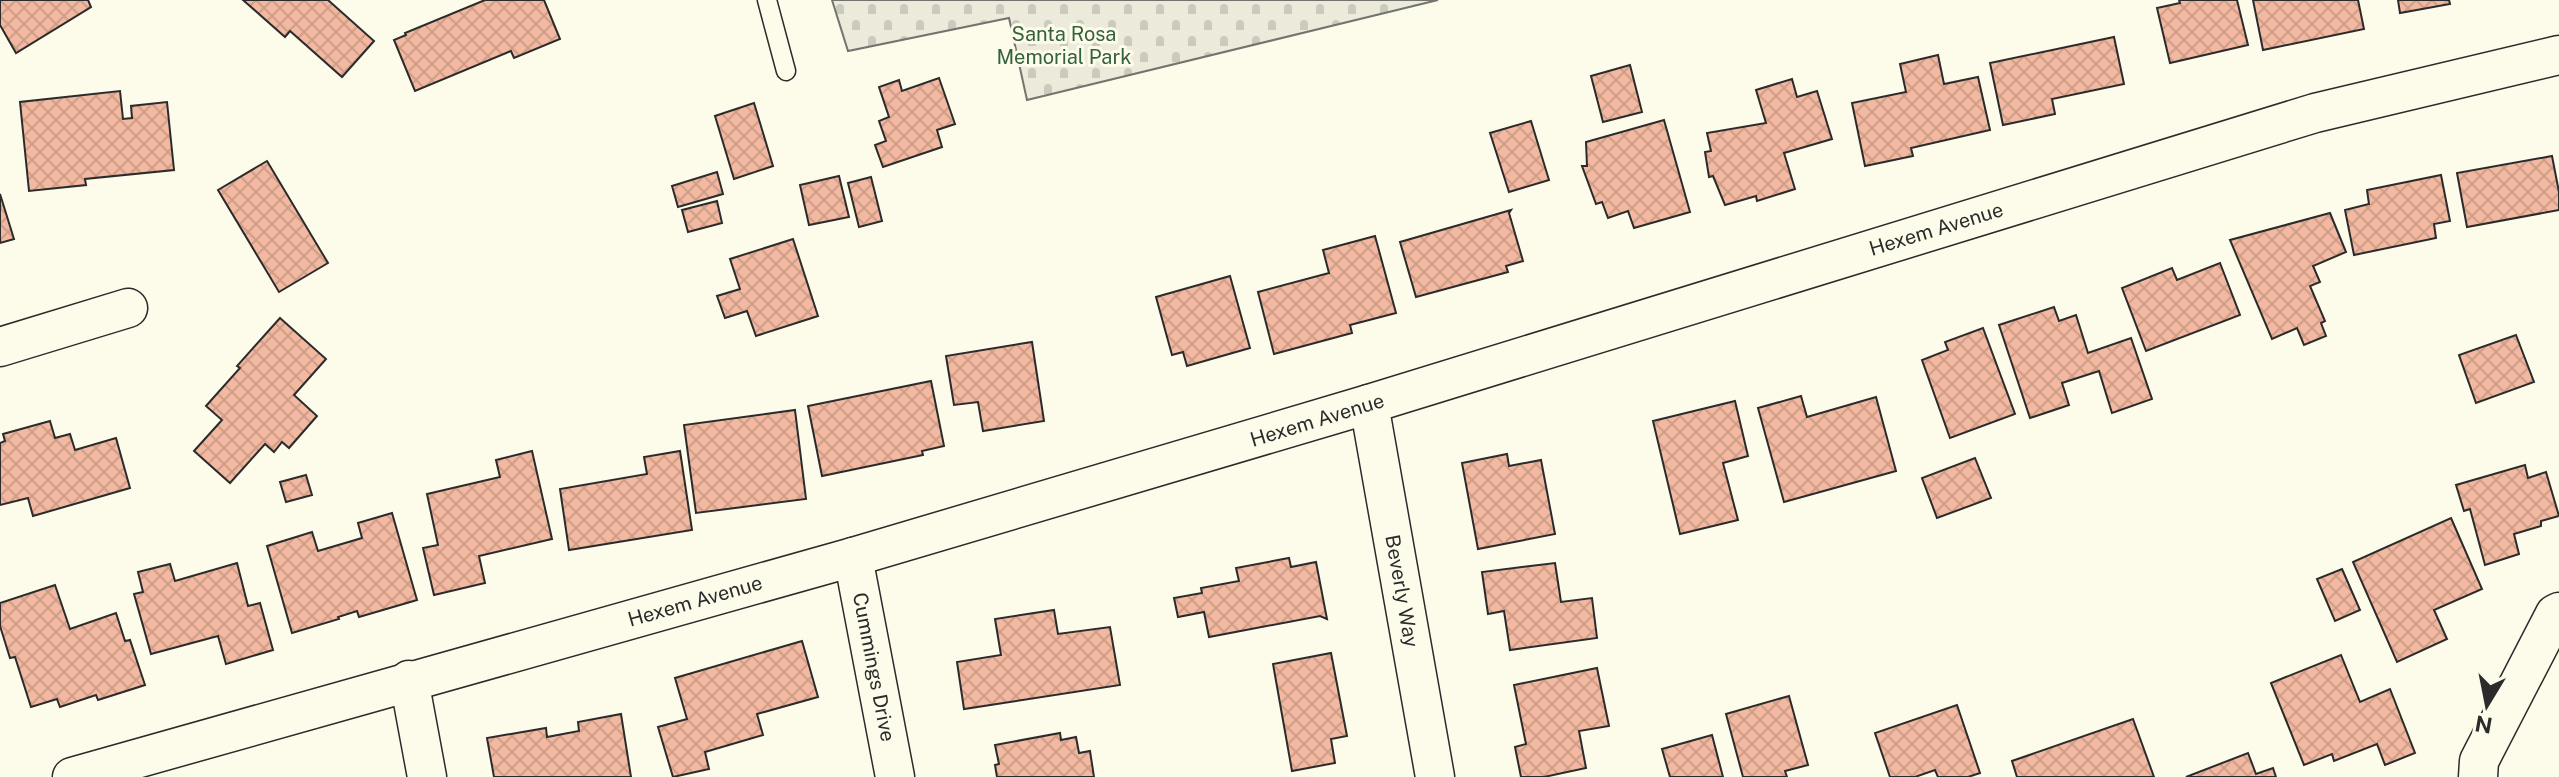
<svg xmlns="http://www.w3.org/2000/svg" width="2559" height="777" font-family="'Public Sans',sans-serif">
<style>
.cemetery{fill:url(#cemetery-stones);stroke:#74746e;stroke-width:2}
.building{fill:url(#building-cross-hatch);stroke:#2b2b2b;stroke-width:2}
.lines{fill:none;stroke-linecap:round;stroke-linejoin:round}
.lane-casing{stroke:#2b2b2b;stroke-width:21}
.street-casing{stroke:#2b2b2b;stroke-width:41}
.lane{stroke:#fdfbea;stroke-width:18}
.street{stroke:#fdfbea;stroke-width:38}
.labels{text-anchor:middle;stroke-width:6;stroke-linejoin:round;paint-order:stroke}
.park-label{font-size:20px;fill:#34623c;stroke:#fdfbea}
.street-label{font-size:20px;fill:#2b2b2b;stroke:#fdfbea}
</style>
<defs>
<pattern id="cemetery-stones" width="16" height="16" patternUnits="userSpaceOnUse" patternTransform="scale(2)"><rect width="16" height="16" fill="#ecebdb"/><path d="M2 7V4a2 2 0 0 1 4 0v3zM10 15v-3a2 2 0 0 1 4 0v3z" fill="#cbcabc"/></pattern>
<pattern id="building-cross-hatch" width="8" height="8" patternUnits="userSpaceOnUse" patternTransform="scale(2)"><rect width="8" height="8" fill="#f2b8a0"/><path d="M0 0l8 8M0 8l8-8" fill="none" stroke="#d09e8a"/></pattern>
</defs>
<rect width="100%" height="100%" fill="#fdfbea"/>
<path class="cemetery" d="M832,0h606l-411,100 -18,-82 -161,33z"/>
<g class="building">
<path d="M0,0h88l3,7 -75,46 -16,-28z"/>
<path d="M243,0h85l46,41 -32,36 -52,-46 -5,6z"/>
<path d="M485,0h59l16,39 -46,19 -3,-7 -96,40 -21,-51 12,-5 -1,-2z"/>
<path d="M2179,0h58l11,45 -78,18 -13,-55 23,-5z"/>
<path d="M2253,0h105l6,29 -101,21z"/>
<path d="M2398,0h51l1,4 -50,9z"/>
<path d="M2114,37l10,47 -72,15 3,15 -52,11 -13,-62z"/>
<path d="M1938,55l6,29 34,-7 12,53 -79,18 2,8 -48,10 -13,-63 54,-11 -6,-28z"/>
<path d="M1630,65l12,47 -39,10 -12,-46z"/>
<path d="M939,78l16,46 -18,6 5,17 -59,20 -8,-22 11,-4 -7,-20 10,-4 -10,-30 20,-7 3,11z"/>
<path d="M1792,79l5,18 20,-6 15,48 -48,14 11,36 -38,12 -1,-5 -31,9 -12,-29 -4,1 -4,-25 6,-1 -4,-18 59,-10 -10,-33z"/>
<path d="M120,91l3,28 9,-1 -1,-12 36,-4 7,68 -89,9 1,6 -57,6 -9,-89z"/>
<path d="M754,103l19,63 -39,13 -19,-63z"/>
<path d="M1664,120l26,92 -56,16 -6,-17 -20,7 -6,-16 -6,2 -14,-38h5l-1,-24z"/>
<path d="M1531,121l18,59 -40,12 -19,-59z"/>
<path d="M2552,156l7,36v18l-92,17 -10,-54z"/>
<path d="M267,161l61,102 -49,29 -61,-102z"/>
<path d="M717,172l6,22 -45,13 -6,-21z"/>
<path d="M2441,175l9,46 -16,3 2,14 -82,17 -9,-45 24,-6 -2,-14z"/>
<path d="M839,176l10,41 -40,8 -9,-40z"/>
<path d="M871,177l11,44 -23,6 -11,-44z"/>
<path d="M0,194l14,45 -14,4z"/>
<path d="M717,201l5,22 -34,9 -6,-22z"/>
<path d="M1511,210l-2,3 14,48 -17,5 2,6 -92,25 -16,-55z"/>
<path d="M2330,213l16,39 -33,14 7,16 -10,4 15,35 -4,2 5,13 -22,9 -7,-17 -25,11 -42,-99z"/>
<path d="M1375,236l21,77 -46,12 2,8 -78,21 -16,-62 71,-19 -6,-23z"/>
<path d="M793,239l25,77 -62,20 -9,-25 -22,7 -8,-22 23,-7 -10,-30z"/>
<path d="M2220,263l20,52 -94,36 -24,-63 50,-20 5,12z"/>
<path d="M1230,276l20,72 -63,18 -4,-14 -11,3 -16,-58z"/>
<path d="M2054,307l5,14 17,-6 12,38 43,-15 21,61 -40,14 -13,-42 -37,12 7,22 -39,13 -31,-93z"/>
<path d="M280,318l46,41 -32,36 23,21 -28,32 -7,-6 -8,10 -9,-8 -35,39 -36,-32 28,-31 -16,-14 34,-38 -3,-2z"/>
<path d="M1983,328l32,86 -65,24 -28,-78 26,-10 -3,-8z"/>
<path d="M2516,335l18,47 -58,21 -17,-48z"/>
<path d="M1032,342l12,79 -61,10 -5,-29 -24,3 -8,-49z"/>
<path d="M931,381l13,65 -22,5 1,4 -101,21 -14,-70z"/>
<path d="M1801,396l6,21 69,-20 20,74 -112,31 -26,-94z"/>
<path d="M1735,401l13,55 -25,7 15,57 -58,14 -27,-113z"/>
<path d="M795,410l11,89 -110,14 -12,-88z"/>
<path d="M50,421l5,17 15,-4 5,16 41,-12 14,50 -97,28 -5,-18 -28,7v-62l5,-2 -2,-7z"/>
<path d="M532,451l20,88 -73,17 6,27 -51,12 -11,-47 15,-3 -11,-51 73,-17 -4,-17z"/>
<path d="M680,451l12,79 -123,20 -9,-61 87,-15 -3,-17z"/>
<path d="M1507,454l2,12 32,-6 14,74 -77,15 -16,-86z"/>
<path d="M1975,458l16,40 -54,20 -15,-40z"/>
<path d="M2525,465l3,13 18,-6 13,44 -18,5v5l-27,8 5,20 -34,11 -15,-56 -6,2 -8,-26z"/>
<path d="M306,475l6,20 -26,7 -6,-20z"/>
<path d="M392,513l25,87 -58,17 -2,-6 -19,6 1,2 -47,14 -25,-87 45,-14 6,19 44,-13 -4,-15z"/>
<path d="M2451,518l31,71 -48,21 13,29 -50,23 -44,-100z"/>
<path d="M1289,558l2,9 25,-5 11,57 -7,-3 -111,21 -5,-25 -26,5 -4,-19 28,-5 -1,-5 38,-7 -3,-13z"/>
<path d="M237,563l11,43 12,-3 13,47 -47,14 -8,-28 -67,18 -17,-60 9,-2 -5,-20 32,-8 5,17z"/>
<path d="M1555,563l6,39 31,-4 5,40 -87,12 -6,-39 -16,3 -6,-42z"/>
<path d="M2342,569l18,41 -25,11 -18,-42z"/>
<path d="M55,585l15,44 46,-16 9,28 5,-1 15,45 -47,15 -2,-5 -36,12 -3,-8 -26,8 -16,-50 -5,1 -10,-32v-23z"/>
<path d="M1054,610l4,24 52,-7 10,58 -156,24 -7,-47 44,-7 -6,-36z"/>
<path d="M802,641l16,56 -61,17 6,21 -58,17 4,17 -36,8 -15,-50 29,-8 -12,-41z"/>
<path d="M1331,653l16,83 -16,3 4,24 -43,8 -19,-107z"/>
<path d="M2341,655l19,47 30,-13 25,64 -30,12 -8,-21 -43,17 -2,-7 -28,11 -33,-82z"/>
<path d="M1597,668l12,58 -30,5 7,37 -42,9h-23l-6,-30 11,-3 -12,-59z"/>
<path d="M1789,696l19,69 -23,6 2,6h-44l-17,-63z"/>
<path d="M1957,705l23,68 -12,4h-30l-3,-7 -20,7h-25l-15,-44z"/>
<path d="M621,714l10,63h-137l-7,-39 59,-10 1,9 32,-6 -1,-9z"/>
<path d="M2133,719l21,58h-137l-5,-16z"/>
<path d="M1060,733l1,7 15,-3 3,16 11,-2 4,26h-97l-2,-12 4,-1 -4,-19z"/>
<path d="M1712,735l11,42h-53l-8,-28z"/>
<path d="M2248,753l8,21 17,-6 3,9h-90z"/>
</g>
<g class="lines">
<defs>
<path id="lane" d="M767,0l19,71"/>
<g id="street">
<path d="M0,347l128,-39"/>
<path d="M1369,404l66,373"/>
<path d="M853,557l42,220"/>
<path d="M409,680l18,97"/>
<path d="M72,777l781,-220 516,-153 946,-291 244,-58"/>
<path d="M2478,777l1,-16 76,-147 4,-2"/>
</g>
</defs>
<use href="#lane" class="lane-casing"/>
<use href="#street" class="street-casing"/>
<use href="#lane" class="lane"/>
<use href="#street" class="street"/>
</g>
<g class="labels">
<g class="park-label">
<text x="1064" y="41">Santa Rosa<tspan x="1064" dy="23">Memorial Park</tspan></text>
</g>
<g class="street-label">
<text transform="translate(1936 229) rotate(-17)" y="7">Hexem Avenue</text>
<text transform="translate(1317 420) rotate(-17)" y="7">Hexem Avenue</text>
<text transform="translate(1402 591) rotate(80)" y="7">Beverly Way</text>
<text transform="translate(695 601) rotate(-16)" y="7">Hexem Avenue</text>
<text transform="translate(874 667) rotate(79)" y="7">Cummings Drive</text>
</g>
</g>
<g transform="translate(2487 705) rotate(190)" stroke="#fdfbea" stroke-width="6" paint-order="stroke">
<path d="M0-6L14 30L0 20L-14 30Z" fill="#2b2b2b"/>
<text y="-12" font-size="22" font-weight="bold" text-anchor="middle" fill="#2b2b2b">N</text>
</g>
</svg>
